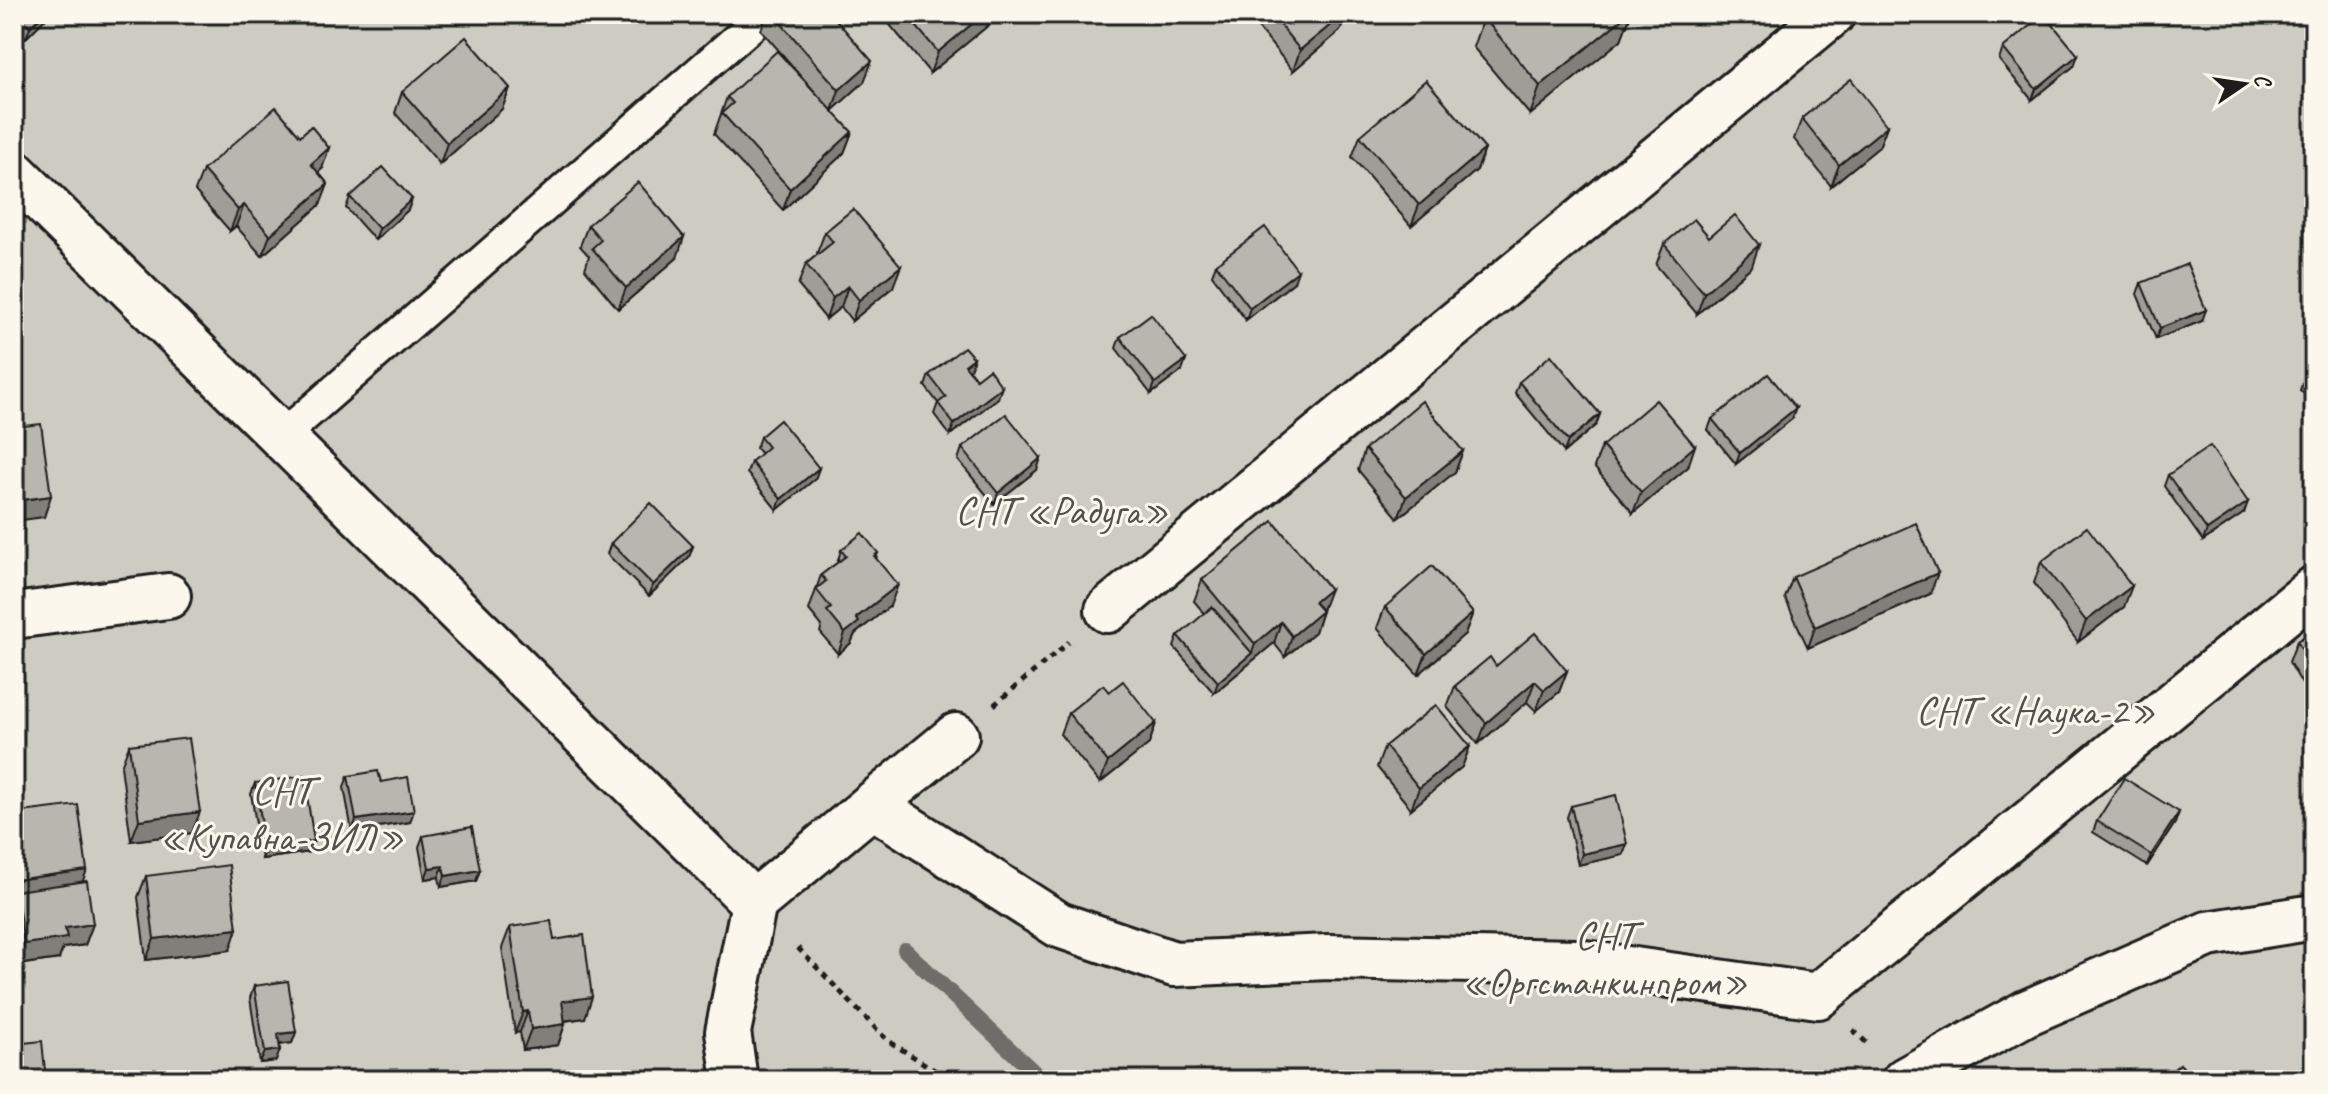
<svg xmlns="http://www.w3.org/2000/svg" width="2328" height="1094" font-family="Caveat,sans-serif">
<style>
.green{fill:#ceccc2;stroke:#75746f;stroke-width:2}
.lines{fill:none;stroke-linecap:round;stroke-linejoin:round}
.stream{stroke:#6f6d69;stroke-width:16}
.lane-casing{stroke:#1c1c1c;stroke-width:36}
.street-casing{stroke:#1c1c1c;stroke-width:50}
.path{stroke:#1c1c1c;stroke-width:5;stroke-dasharray:6 6;stroke-linecap:butt}
.lane{stroke:#fbf7ec;stroke-width:30}
.street{stroke:#fbf7ec;stroke-width:44}
.wall{fill:#9f9d96;stroke:#1c1c1c;stroke-width:2}
.shaded-wall{fill:#827f7a;stroke:#1c1c1c;stroke-width:2}
.building{fill:#b9b6af;stroke:#1c1c1c;stroke-width:2}
.labels{text-anchor:middle;stroke-width:6;stroke-linejoin:round;paint-order:stroke}
.park-label{font-size:40px;fill:#51514e;stroke:#fbf7ec}
</style>
<rect width="100%" height="100%" fill="#eeeadf"/>
<filter id="ink" filterUnits="userSpaceOnUse"><feTurbulence type="fractalNoise" baseFrequency=".0125" numOctaves="2"/><feDisplacementMap in="SourceGraphic" scale="16" xChannelSelector="R" yChannelSelector="G"/><feConvolveMatrix kernelMatrix="1 2 1 2 8 2 1 2 1" color-interpolation-filters="sRGB"/></filter>
<g filter="url(#ink)">
<rect class="green" x="14" y="14" width="2300" height="1066"/>
<g class="lines">
<path class="stream" d="M905,950l137,130"/>
<defs>
<path id="lane" d="M281,437l484,-423"/>
<g id="street">
<path d="M14,173l740,730 -26,129 7,48"/>
<path d="M1108,610l724,-596"/>
<path d="M14,616l154,-20"/>
<path d="M872,805l84,-69"/>
<path d="M754,903l118,-98 187,120 115,39 155,-7 249,5 240,34 496,-407"/>
<path d="M1905,1080l121,-67 182,-79 106,-17"/>
</g>
</defs>
<use href="#lane" class="lane-casing"/>
<use href="#street" class="street-casing"/>
<g class="path">
<path d="M994,705l75,-63"/>
<path d="M798,948l89,92 63,40"/>
<path d="M1853,1030l16,15"/>
</g>
<use href="#lane" class="lane"/>
<use href="#street" class="street"/>
</g>
<g class="wall">
<path d="M14,14h36l-24,24 -12,-12z"/>
<path d="M767,14h64l33,68 -32,29 20,21 -8,21 -61,57 -69,-76 13,-37 89,-4 -55,-63z"/>
<path d="M894,14h103l-2,6 -65,53 -40,-48z"/>
<path d="M1258,14h89l-7,17 -47,40 -38,-47z"/>
<path d="M1473,14h158l-10,26 -91,75 -57,-68 8,-23z"/>
<path d="M2003,48l71,18 -42,34 -33,-40z"/>
<path d="M510,88l-8,21 -62,55 -45,-51 7,-21z"/>
<path d="M1802,118l85,8 -8,21 -48,39 -37,-47z"/>
<path d="M1360,136l125,13 -8,21 -66,56 -59,-69z"/>
<path d="M322,169l-4,3 10,12 -8,21 -58,51 -26,-30 -6,5 -35,-40 8,-21z"/>
<path d="M350,197l62,2 -4,11 -33,30 -29,-32z"/>
<path d="M588,225l89,33 -59,51 -33,-40 4,-13 -9,-10z"/>
<path d="M825,232l68,55 -41,34 -11,-14 -15,12 -28,-34 8,-21 12,-10 -1,-1z"/>
<path d="M1709,237l43,29 -55,48 -41,-49 8,-21z"/>
<path d="M1216,264l78,18 -48,38 -34,-45z"/>
<path d="M2141,283l61,38 -46,18 -19,-45z"/>
<path d="M1120,337l66,23 -4,11 -31,23 -35,-46z"/>
<path d="M2314,368v35l-14,-13 4,-11z"/>
<path d="M969,370l7,9 22,19 -48,37 -16,-21 4,-11 -13,-17 4,-11 41,-5z"/>
<path d="M1519,382l81,32 -4,11 -32,27 -49,-59z"/>
<path d="M1712,419h80l-56,45 -28,-34z"/>
<path d="M760,437l59,31 -4,11 -38,31 -30,-37 4,-11 10,-8 -5,-6z"/>
<path d="M1602,446l86,21 -55,46 -39,-46z"/>
<path d="M962,448l75,22 -43,34 -36,-44z"/>
<path d="M1365,449l98,2 -8,21 -57,46 -40,-48z"/>
<path d="M2168,475l76,38 -41,28 -39,-55z"/>
<path d="M611,543l82,3 -4,11 -40,39 -42,-42z"/>
<path d="M841,550l37,3 -2,6 14,47 -35,28 -4,9 -13,11 -18,-22 2,-6 -13,-16 12,-35 16,-12z"/>
<path d="M2041,562l83,45 -46,35 -44,-59z"/>
<path d="M1793,577l137,17 -122,54 -23,-50z"/>
<path d="M1202,580l120,30v1l-7,21 -30,25 -11,-14 -60,50 -40,-46 4,-11 27,-22 -11,-13z"/>
<path d="M1385,607l80,27 -47,41 -41,-47z"/>
<path d="M2314,631v73l-25,-42 8,-21z"/>
<path d="M1496,666l71,5 -8,21 -23,19 -9,-9 -49,42 -31,-37 8,-21z"/>
<path d="M1109,692l47,31 -7,21 -49,39 -40,-49 8,-21z"/>
<path d="M129,745l63,88 -61,8 -10,-75z"/>
<path d="M1385,746h85l-8,21 -51,42 -34,-42z"/>
<path d="M348,776l33,6 29,40 -58,9 -8,-44z"/>
<path d="M255,783l55,69 -48,7 -11,-65z"/>
<path d="M1571,806l56,38 -4,11 -45,10 -11,-48z"/>
<path d="M2179,812l-4,11 -28,43 -54,-34 4,-11z"/>
<path d="M14,813l68,69 11,42 -8,21 -22,3 -4,11 -43,6 -2,-13z"/>
<path d="M423,836l57,34 -4,11 -35,6 -2,-10 -14,2 -6,-32z"/>
<path d="M146,876l84,74 -84,10 -8,-63z"/>
<path d="M510,927l44,13 31,78 -20,3v3l-7,21 -35,5 -3,-18 -5,1 -13,-85z"/>
<path d="M254,986l42,46 -4,11 -12,2 -4,16 -16,2 -10,-65z"/>
</g>
<g class="shaded-wall">
<path d="M43,14h7l-24,24 4,-11z"/>
<path d="M984,14h13l-2,6 -65,53 8,-21z"/>
<path d="M1344,14h3l-7,17 -47,40 7,-21z"/>
<path d="M1628,14h3l-10,26 -91,75 10,-29z"/>
<path d="M2078,55l-4,11 -42,34 4,-11z"/>
<path d="M872,61l-8,21 -32,29 7,-21z"/>
<path d="M510,88l-8,21 -62,55 7,-21z"/>
<path d="M1887,126l-8,21 -48,39 8,-21z"/>
<path d="M852,132l-8,21 -61,57 7,-21z"/>
<path d="M329,148l-7,21 -18,16 7,-21z"/>
<path d="M1485,149l-8,21 -66,56 8,-21z"/>
<path d="M328,184l-8,21 -58,51 8,-21z"/>
<path d="M412,199l-4,11 -33,30 4,-11z"/>
<path d="M244,205l-8,21 -6,5 8,-21z"/>
<path d="M684,237l-7,21 -59,51 8,-21z"/>
<path d="M1759,245l-7,21 -55,48 7,-21z"/>
<path d="M901,266l-8,21 -41,34 7,-21z"/>
<path d="M1298,271l-4,11 -48,38 4,-12z"/>
<path d="M848,286l-7,21 -15,12 7,-21z"/>
<path d="M2206,310l-4,11 -46,18 4,-11z"/>
<path d="M974,358l-4,12 -9,6 4,-11z"/>
<path d="M1186,360l-4,11 -31,23 4,-11z"/>
<path d="M1002,387l-4,11 -48,37 4,-11z"/>
<path d="M1796,408l-4,11 -56,45 4,-11z"/>
<path d="M1600,414l-4,11 -32,27 4,-11z"/>
<path d="M1695,446l-7,21 -55,46 8,-21z"/>
<path d="M1463,451l-8,21 -57,46 8,-21z"/>
<path d="M1041,458l-4,12 -43,34 4,-11z"/>
<path d="M819,468l-4,11 -38,31 4,-11z"/>
<path d="M51,496l-7,21 -30,4v-20z"/>
<path d="M2248,502l-4,11 -41,28 4,-11z"/>
<path d="M693,546l-4,11 -40,39 4,-11z"/>
<path d="M1938,573l-8,21 -122,54 7,-21z"/>
<path d="M898,585l-8,21 -35,28 -4,9 -13,11 7,-21 11,-15z"/>
<path d="M2132,586l-8,21 -46,35 8,-21z"/>
<path d="M1330,589l-8,21 -8,-8z"/>
<path d="M1322,611l-7,21 -30,25 7,-21z"/>
<path d="M1473,613l-8,21 -47,41 8,-21z"/>
<path d="M1281,622l-7,21 -60,50 4,-11 34,-29 3,-9z"/>
<path d="M1567,671l-8,21 -23,19 8,-21z"/>
<path d="M1535,681l-8,21 -49,42 8,-21z"/>
<path d="M1156,723l-7,21 -49,39 8,-21z"/>
<path d="M1470,746l-8,21 -51,42 8,-21z"/>
<path d="M414,811l-4,11 -58,9 4,-11z"/>
<path d="M200,812l-8,21 -61,8 8,-21z"/>
<path d="M2179,812l-4,11 -28,43 4,-11z"/>
<path d="M314,841l-4,11 -48,7 4,-11z"/>
<path d="M1627,844l-4,11 -45,10 4,-11z"/>
<path d="M443,866l-4,11 -14,2 4,-11z"/>
<path d="M87,870l-8,21h-63l-2,6v-17z"/>
<path d="M480,870l-4,11 -35,6 4,-11z"/>
<path d="M93,924l-8,21 -22,3 -4,11 -43,6 8,-21 41,-16z"/>
<path d="M237,929l-7,21 -84,10 8,-21z"/>
<path d="M592,997l-7,21 -31,4 8,-21z"/>
<path d="M528,1011l-8,21 -5,1 8,-21z"/>
<path d="M565,1024l-7,21 -35,5 8,-21z"/>
<path d="M296,1032l-4,11 -18,2 4,-11z"/>
<path d="M280,1050l-4,11 -16,2 5,-11z"/>
</g>
<g class="building">
<path d="M17,14h26l-13,13z"/>
<path d="M773,14h58l41,47 -33,29z"/>
<path d="M906,14h78l-46,38z"/>
<path d="M1271,14h73l-44,36z"/>
<path d="M1488,14h140l-88,72 -56,-68z"/>
<path d="M2044,14l34,41 -42,34 -33,-41z"/>
<path d="M466,37l44,51 -63,55 -45,-51z"/>
<path d="M777,51l75,81 -62,57 -68,-76 11,-10 -6,-6z"/>
<path d="M1851,79l36,47 -48,39 -37,-47z"/>
<path d="M1426,80l59,69 -66,56 -59,-69z"/>
<path d="M276,107l24,29 11,-10 18,22 -18,16 17,20 -58,51 -26,-30 -6,5 -35,-40z"/>
<path d="M383,167l29,32 -33,30 -29,-32z"/>
<path d="M638,182l46,55 -58,51 -34,-40 9,-8 -13,-15z"/>
<path d="M853,209l48,57 -42,34 -11,-14 -15,12 -27,-34 27,-22 -8,-10z"/>
<path d="M1735,215l24,30 -55,48 -40,-49 30,-25 15,18z"/>
<path d="M1265,227l33,44 -48,37 -34,-44z"/>
<path d="M2187,264l19,46 -46,18 -19,-45z"/>
<path d="M1151,314l35,46 -31,23 -35,-46z"/>
<path d="M964,347l10,11 -9,7 11,14 13,-10 13,18 -48,37 -16,-21 8,-6 -17,-22z"/>
<path d="M1551,355l49,59 -32,27 -49,-59z"/>
<path d="M2314,368v20l-10,-9z"/>
<path d="M1768,374l28,34 -56,45 -28,-34z"/>
<path d="M1656,400l39,46 -54,46 -39,-46z"/>
<path d="M1422,401l41,50 -57,46 -41,-48z"/>
<path d="M1006,414l35,44 -43,35 -36,-45z"/>
<path d="M780,420l39,48 -38,31 -30,-37 17,-15 -8,-10z"/>
<path d="M41,424l10,72 -37,5v-74z"/>
<path d="M2210,446l38,56 -41,28 -39,-55z"/>
<path d="M651,503l42,43 -40,39 -42,-42z"/>
<path d="M1273,521l57,68 -16,13 8,9 -30,25 -11,-14 -26,22 -53,-64z"/>
<path d="M1916,523l22,50 -123,54 -22,-50z"/>
<path d="M2087,527l45,59 -46,35 -45,-59z"/>
<path d="M862,533l16,20 -4,3 24,29 -42,33 3,4 -14,11 -18,-22 4,-3 -15,-19 10,-8 -5,-6 25,-19 -5,-6z"/>
<path d="M1432,566l41,47 -47,41 -41,-47z"/>
<path d="M1212,607l40,46 -34,29 -40,-46z"/>
<path d="M2314,631v39l-17,-29z"/>
<path d="M1535,633l32,38 -23,19 -9,-9 -49,42 -31,-37 35,-29 6,9z"/>
<path d="M1123,681l33,42 -48,39 -40,-49 35,-28 6,7z"/>
<path d="M1436,705l34,41 -51,42 -34,-42z"/>
<path d="M189,738l11,74 -61,8 -10,-75z"/>
<path d="M378,771l3,11 27,-5 6,34 -58,9 -8,-44z"/>
<path d="M304,776l10,65 -48,7 -11,-65z"/>
<path d="M2124,778l55,34 -28,43 -54,-34z"/>
<path d="M1616,795l11,49 -45,10 -11,-48z"/>
<path d="M78,805l9,65 -73,10v-67z"/>
<path d="M472,827l8,43 -35,6 -2,-10 -14,2 -6,-32z"/>
<path d="M229,865l8,64 -83,10 -8,-63z"/>
<path d="M87,881l6,43 -28,4 2,10 -43,6 -8,-53z"/>
<path d="M551,921l3,19 30,-5 8,62 -30,4 3,23 -34,5 -3,-18 -5,1 -13,-85z"/>
<path d="M288,981l8,51 -18,2 2,16 -15,2 -11,-66z"/>
<path d="M42,1041l4,39h-32v-36z"/>
<path d="M2180,1064l15,16h-34z"/>
</g>
</g>
<g class="labels">
<g class="park-label">
<text x="1062" y="524">СНТ «Радуга»</text>
<text x="2036" y="724">СНТ «Наука-2»</text>
<text x="282" y="804">СНТ<tspan x="282" dy="46">«Купавна-ЗИЛ»</tspan></text>
<text x="1605" y="949">СНТ<tspan x="1605" dy="46">«Оргстанкинпром»</tspan></text>
</g>
</g>
<rect width="2328" height="1094" fill="none" stroke="#fbf7ec" stroke-width="48"/>
<rect x="24" y="24" width="2280" height="1046" fill="none" stroke="#1c1c1c" stroke-width="3" filter="url(#ink)"/>
<g transform="translate(2244 84) rotate(77)" stroke="#fbf7ec" stroke-width="6" paint-order="stroke">
<path d="M0-6L14 30L0 20L-14 30Z" fill="#1c1c1c"/>
<text y="-12" font-size="22" font-weight="bold" text-anchor="middle" fill="#1c1c1c">С</text>
</g>
</svg>
